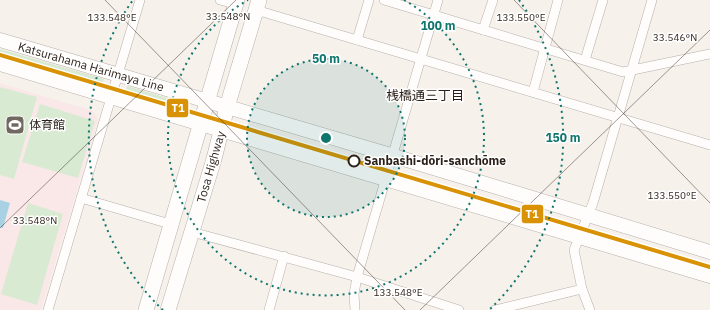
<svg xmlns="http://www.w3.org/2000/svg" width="710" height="310" font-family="'IBM Plex Sans','Noto Sans JP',sans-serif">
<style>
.education{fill:#fae8e8}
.green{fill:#d8ead2}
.water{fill:#a8d2e4}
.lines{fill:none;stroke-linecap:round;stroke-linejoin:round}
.minor-casing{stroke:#b7afa9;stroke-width:10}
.primary-casing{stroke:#b7afa9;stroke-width:15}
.trunk-casing{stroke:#b7afa9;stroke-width:16}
.minor{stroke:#fefdfc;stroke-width:9}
.primary{stroke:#fefdfc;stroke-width:14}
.trunk{stroke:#fefdfc;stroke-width:15}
.tram-1-casing{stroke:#fff;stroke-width:7}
.tram-1{stroke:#d89203;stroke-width:4}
.ticks{fill:none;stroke:#2a1f17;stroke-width:1;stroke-opacity:0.45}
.ring{fill:none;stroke:#0f766e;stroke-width:2;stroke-dasharray:2 4}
.stop-dot{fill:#fff;stroke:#2a1f17;stroke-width:2}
.labels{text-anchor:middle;stroke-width:3;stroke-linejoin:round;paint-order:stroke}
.street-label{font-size:12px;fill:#2a1f17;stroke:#fff}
.poi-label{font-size:12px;fill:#2a1f17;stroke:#fff;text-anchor:start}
.stop-label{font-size:12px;font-weight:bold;fill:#2a1f17;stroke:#fff;text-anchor:start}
.neighbourhood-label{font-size:13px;fill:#2a1f17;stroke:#fff}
.ticks-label{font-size:10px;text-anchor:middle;fill:#2a1f17;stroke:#fff;stroke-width:3;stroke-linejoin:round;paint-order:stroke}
.centre{fill:#0f766e;stroke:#fff;stroke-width:2}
.ring-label{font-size:12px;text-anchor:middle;font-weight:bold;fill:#0f766e;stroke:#fff;stroke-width:3;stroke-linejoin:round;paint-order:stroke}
.line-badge{stroke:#fff;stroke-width:1.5}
.badge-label{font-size:11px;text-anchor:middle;font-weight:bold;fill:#fff}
</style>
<rect width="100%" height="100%" fill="#f7f1ec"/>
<path class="education" d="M0,83l93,28 5,9 -57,190h-41z"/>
<g class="green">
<path d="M0,49l104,30 -3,9 -101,-30z"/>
<path d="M127,86l47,14 -3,10 -47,-14z"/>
<path d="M0,87l37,10 -23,82 -14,-4z"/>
<path d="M40,104l55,17 -17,57 -56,-16z"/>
<path d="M28,203l35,11 -26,91 -36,-11z"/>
</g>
<path class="water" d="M0,200l10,3 -7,25 -3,-1z"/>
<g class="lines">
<defs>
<g id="minor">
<path d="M220,0l15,4"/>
<path d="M384,0l239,72 87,-18"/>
<path d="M256,10l454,135"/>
<path d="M483,30l10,-30"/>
<path d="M357,40l12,-40"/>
<path d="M585,60l18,-60"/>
<path d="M533,92l25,-92"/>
<path d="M81,198l89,26"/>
<path d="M192,232l165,45 102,33"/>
<path d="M48,310l92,-310"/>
<path d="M269,310l15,-54"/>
<path d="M355,310l-1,-16 3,-17 81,-277"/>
<path d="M495,310l87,-21"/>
<path d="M590,310l-8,-21 -8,-39 19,-47 59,-203"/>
</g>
<g id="primary">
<path d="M0,40l394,116 316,96"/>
<path d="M0,64l710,212"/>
</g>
<g id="trunk">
<path d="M146,310l91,-310"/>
<path d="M168,310l46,-151 13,-52 32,-107"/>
</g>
</defs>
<use href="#minor" class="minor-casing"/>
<use href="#primary" class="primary-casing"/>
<use href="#trunk" class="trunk-casing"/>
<use href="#minor" class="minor"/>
<use href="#primary" class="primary"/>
<use href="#trunk" class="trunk"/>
<defs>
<path id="tram-1" d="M0,55l710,212"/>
</defs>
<use href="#tram-1" class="tram-1-casing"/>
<use href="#tram-1" class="tram-1"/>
</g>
<path class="ticks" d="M105,0l300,310M514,0l196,203M0,228l236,-228M420,310l290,-280"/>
<circle cx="326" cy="138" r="79" fill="#0f766e" fill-opacity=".12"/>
<g class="ring">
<circle cx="326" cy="138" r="79"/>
<path d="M404 0A158 158 0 1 1 248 0"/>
<path d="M163 310A237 237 0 0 1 133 0M519 0A237 237 0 0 1 489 310"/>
</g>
<defs>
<symbol id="stadium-square" viewBox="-11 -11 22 22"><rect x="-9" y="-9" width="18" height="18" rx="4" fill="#726862" stroke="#fff"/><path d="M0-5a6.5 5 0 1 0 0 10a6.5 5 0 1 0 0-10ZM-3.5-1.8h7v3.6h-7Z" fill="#fff"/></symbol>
</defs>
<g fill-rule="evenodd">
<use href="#stadium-square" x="4" y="114" width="22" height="22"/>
</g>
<circle class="stop-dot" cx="354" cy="161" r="5.5"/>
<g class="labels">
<g class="street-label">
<text transform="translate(91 67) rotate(16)" y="4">Katsurahama Harimaya Line</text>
<text transform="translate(211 167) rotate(-74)" y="4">Tosa Highway</text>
</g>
<g class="poi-label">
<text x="29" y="129">体育館</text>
</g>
<g class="stop-label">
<text x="364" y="165">Sanbashi-dōri-sanchōme</text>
</g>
<g class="neighbourhood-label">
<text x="425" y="100">桟橋通三丁目</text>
</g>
</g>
<g class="ticks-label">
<text x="228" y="20">33.548°N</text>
<text x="112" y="21">133.548°E</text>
<text x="521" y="21">133.550°E</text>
<text x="675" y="41">33.546°N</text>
<text x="672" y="199">133.550°E</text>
<text x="35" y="224">33.548°N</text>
<text x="398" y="296">133.548°E</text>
</g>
<circle cx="326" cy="138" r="6" class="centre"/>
<g class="ring-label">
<text x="438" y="30">100 m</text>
<text x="326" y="63">50 m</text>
<text x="563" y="142">150 m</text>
</g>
<g class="line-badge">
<rect x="166" y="98" width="23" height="20" rx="4" fill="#d89203"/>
<rect x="521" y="204" width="23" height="20" rx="4" fill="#d89203"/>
</g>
<g class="badge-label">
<text x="178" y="112">T1</text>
<text x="532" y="218">T1</text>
</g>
</svg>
